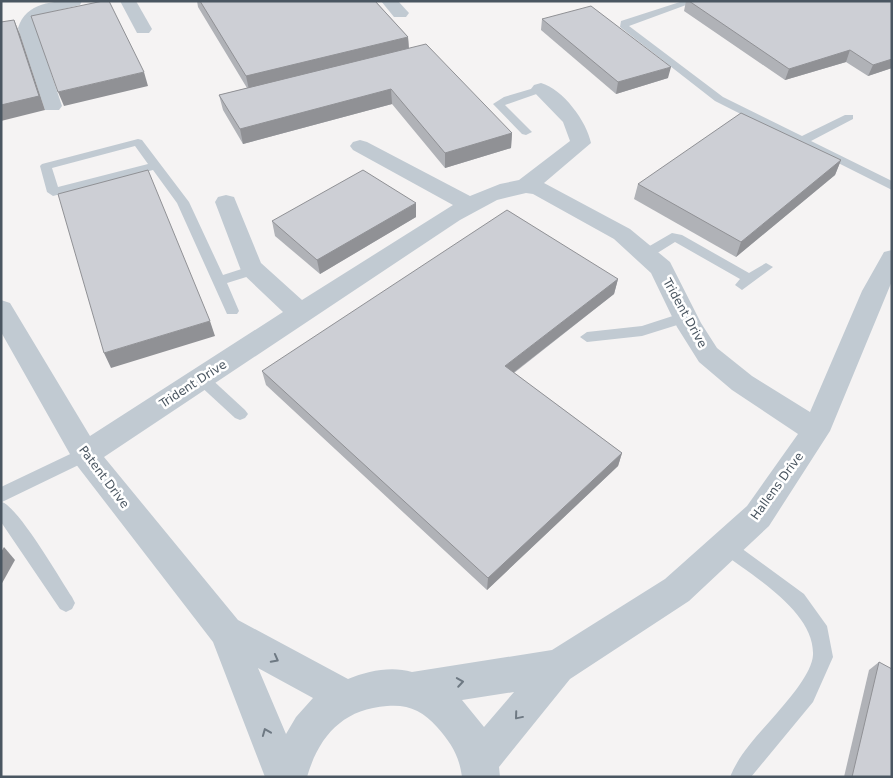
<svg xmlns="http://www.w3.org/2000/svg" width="893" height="778" font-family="'DejaVu Sans',sans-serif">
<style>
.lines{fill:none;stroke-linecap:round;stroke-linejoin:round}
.service{fill:#c1cad2;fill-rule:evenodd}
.minor{fill:#c1cad2;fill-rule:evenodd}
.wall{fill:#b0b2b7}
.shaded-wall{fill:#909195}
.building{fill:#cdcfd5;stroke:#909195}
.oneway{stroke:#6e7983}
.labels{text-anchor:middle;stroke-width:5;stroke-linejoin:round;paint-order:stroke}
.street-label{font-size:12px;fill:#4a5661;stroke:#fff}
</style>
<rect width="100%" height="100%" fill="#f5f3f3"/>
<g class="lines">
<g class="service">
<path d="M683,1h14l-68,25 94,71 79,39 43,-21h8v4l-42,22 81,40v9l-177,-89 -95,-74 1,-6z"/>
<path d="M541,86l5,3 -1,2 -40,14 27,27 -6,3 -4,-1 -29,-30 11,-7z"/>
<path d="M138,139l4,1 47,62 34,73 31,-10 7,5 -2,3 -32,10 12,28 -2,3h-10l-50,-111 -24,-33 -100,26 -6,-4 -7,-26 2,-2zM135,146l13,18 -90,23 -6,-19z"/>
<path d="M672,233l10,2 67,38 17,-10 7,4 -31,23 -7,-5 5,-6 -65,-37 -24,15h-10l-1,-3 1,-3z"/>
<path d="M685,312l7,5 -2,4 -48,15 -55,6 -7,-5 7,-5 55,-6z"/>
<path d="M202,373l5,2 38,35 3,4 -3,4 -5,2 -5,-2 -38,-35 -2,-4 2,-4z"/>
<path d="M85,447l6,2 2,5 -2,5 -89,43c17,6 58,77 70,95l3,6 -3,6 -6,3 -6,-3 -59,-87v-35z"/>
<path d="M726,537l78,57 23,32 6,31 -20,45 -62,75h-21c10,-25 30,-44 47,-64 12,-14 35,-40 36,-58 2,-44 -62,-80 -93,-104l-3,-6 3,-6z"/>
</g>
<g class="minor">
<path d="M82,1l-2,4 -29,7 -13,9 -2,7 26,78 -3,4h-14l-27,-82c9,-28 39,-27 64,-27z"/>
<path d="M120,1h16l16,28 -3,4h-12z"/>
<path d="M381,1h17l11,12 -3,4h-12z"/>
<path d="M541,83c22,6 46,39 50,60l-47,40 86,46 40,33 31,61 16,25 35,28 58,36 52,-121 22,-39 8,-2v31l-62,150 -61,95 -80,75 -119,78 -71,88 1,10h-38c-3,-22 -11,-34 -25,-50 -14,-16 -29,-23 -50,-21 -44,3 -68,30 -80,71h-42l-52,-135 -138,-179 -74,-131v-32l9,3 80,133 193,-124 -41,-39 -27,-71 3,-5 8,-2 8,2 27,66 41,37 151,-95 -100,-55 -3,-4 3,-4 7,-2 7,2 103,54 30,-12 19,-4 51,-39 -7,-19 -32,-33 3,-4zM526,193l7,1 81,45 37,34 26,54 22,35 33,28 66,44 -51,72 -82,73 -113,71 -140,22c-21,-6 -44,-1 -64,7l-110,-59 -134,-163 356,-237 37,-20zM258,668l55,30 -17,19 -10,17zM514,692l-30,35 -22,-27z"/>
</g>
</g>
<g class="wall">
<path d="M197,1h178l33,36 1,11 103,85 -1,15 -66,20 -53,-64 -149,40 -20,-34 -4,-15 28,-7 -49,-81z"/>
<path d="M686,1h206v67l-24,8 -22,-14 -61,18 -101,-69z"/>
<path d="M542,19l126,59 -52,16 -75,-64z"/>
<path d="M841,160l-6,15 -99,82 -102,-58 4,-15z"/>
<path d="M416,217l-96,57 -45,-38 -3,-15z"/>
<path d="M618,279l-4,15 -100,79 108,80 -4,13 -131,124 -221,-205 -4,-14z"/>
<path d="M879,662l13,115h-48l25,-107z"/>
</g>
<g class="shaded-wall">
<path d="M14,20l6,14 25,76 -44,11v-16z"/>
<path d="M408,37l1,14 -160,39 -3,-14z"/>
<path d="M850,50l-4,12 -61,18 4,-11z"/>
<path d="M892,59v9l-24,8 5,-11z"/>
<path d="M671,67l-3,11 -52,16 2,-12z"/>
<path d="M144,72l4,14 -84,20 -6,-14z"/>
<path d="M391,89l1,15 -149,40 -3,-15z"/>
<path d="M512,133l-1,15 -66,20v-15z"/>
<path d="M841,160l-6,15 -99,82 5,-15z"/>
<path d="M416,203v14l-96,57 -3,-14z"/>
<path d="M618,279l-4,15 -110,86 1,-14z"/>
<path d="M210,321l5,15 -104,32 -7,-15z"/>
<path d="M622,453l-4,13 -131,124 1,-12z"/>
<path d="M4,547l11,13 -14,25v-33z"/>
</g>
<g class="building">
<path d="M103,1h6l35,71 -86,20 -27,-76z"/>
<path d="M200,1h175l33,36 -162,39z"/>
<path d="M689,1h203v58l-19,6 -23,-15 -61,19z"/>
<path d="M591,6l80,61 -53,15 -76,-63z"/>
<path d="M14,20l25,76 -38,9v-83z"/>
<path d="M426,44l86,89 -67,20 -54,-64 -151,40 -21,-34z"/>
<path d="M741,113l100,47 -100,82 -103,-58z"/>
<path d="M148,170l62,151 -106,32 -46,-159z"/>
<path d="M363,170l53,33 -99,57 -45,-39z"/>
<path d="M507,210l111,69 -113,87 117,87 -134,125 -226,-207z"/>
<path d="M879,662l13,7v108h-40z"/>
</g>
<defs><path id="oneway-chevron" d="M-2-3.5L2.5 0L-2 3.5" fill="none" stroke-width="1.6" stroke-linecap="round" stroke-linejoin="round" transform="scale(1.25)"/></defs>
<g class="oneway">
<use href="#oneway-chevron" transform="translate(275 659) rotate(28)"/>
<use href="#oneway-chevron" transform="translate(460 682) rotate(-9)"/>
<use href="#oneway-chevron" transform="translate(518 716) rotate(130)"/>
<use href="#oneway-chevron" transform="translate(266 732) rotate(-112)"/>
</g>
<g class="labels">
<g class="street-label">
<text transform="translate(685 313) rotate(61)" y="4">Trident Drive</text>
<text transform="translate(193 384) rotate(-33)" y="4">Trident Drive</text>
<text transform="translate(104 477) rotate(53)" y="4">Patent Drive</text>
<text transform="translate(777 486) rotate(-54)" y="4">Hallens Drive</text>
</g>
</g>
<rect width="893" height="778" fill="none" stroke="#4a5661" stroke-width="5"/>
</svg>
